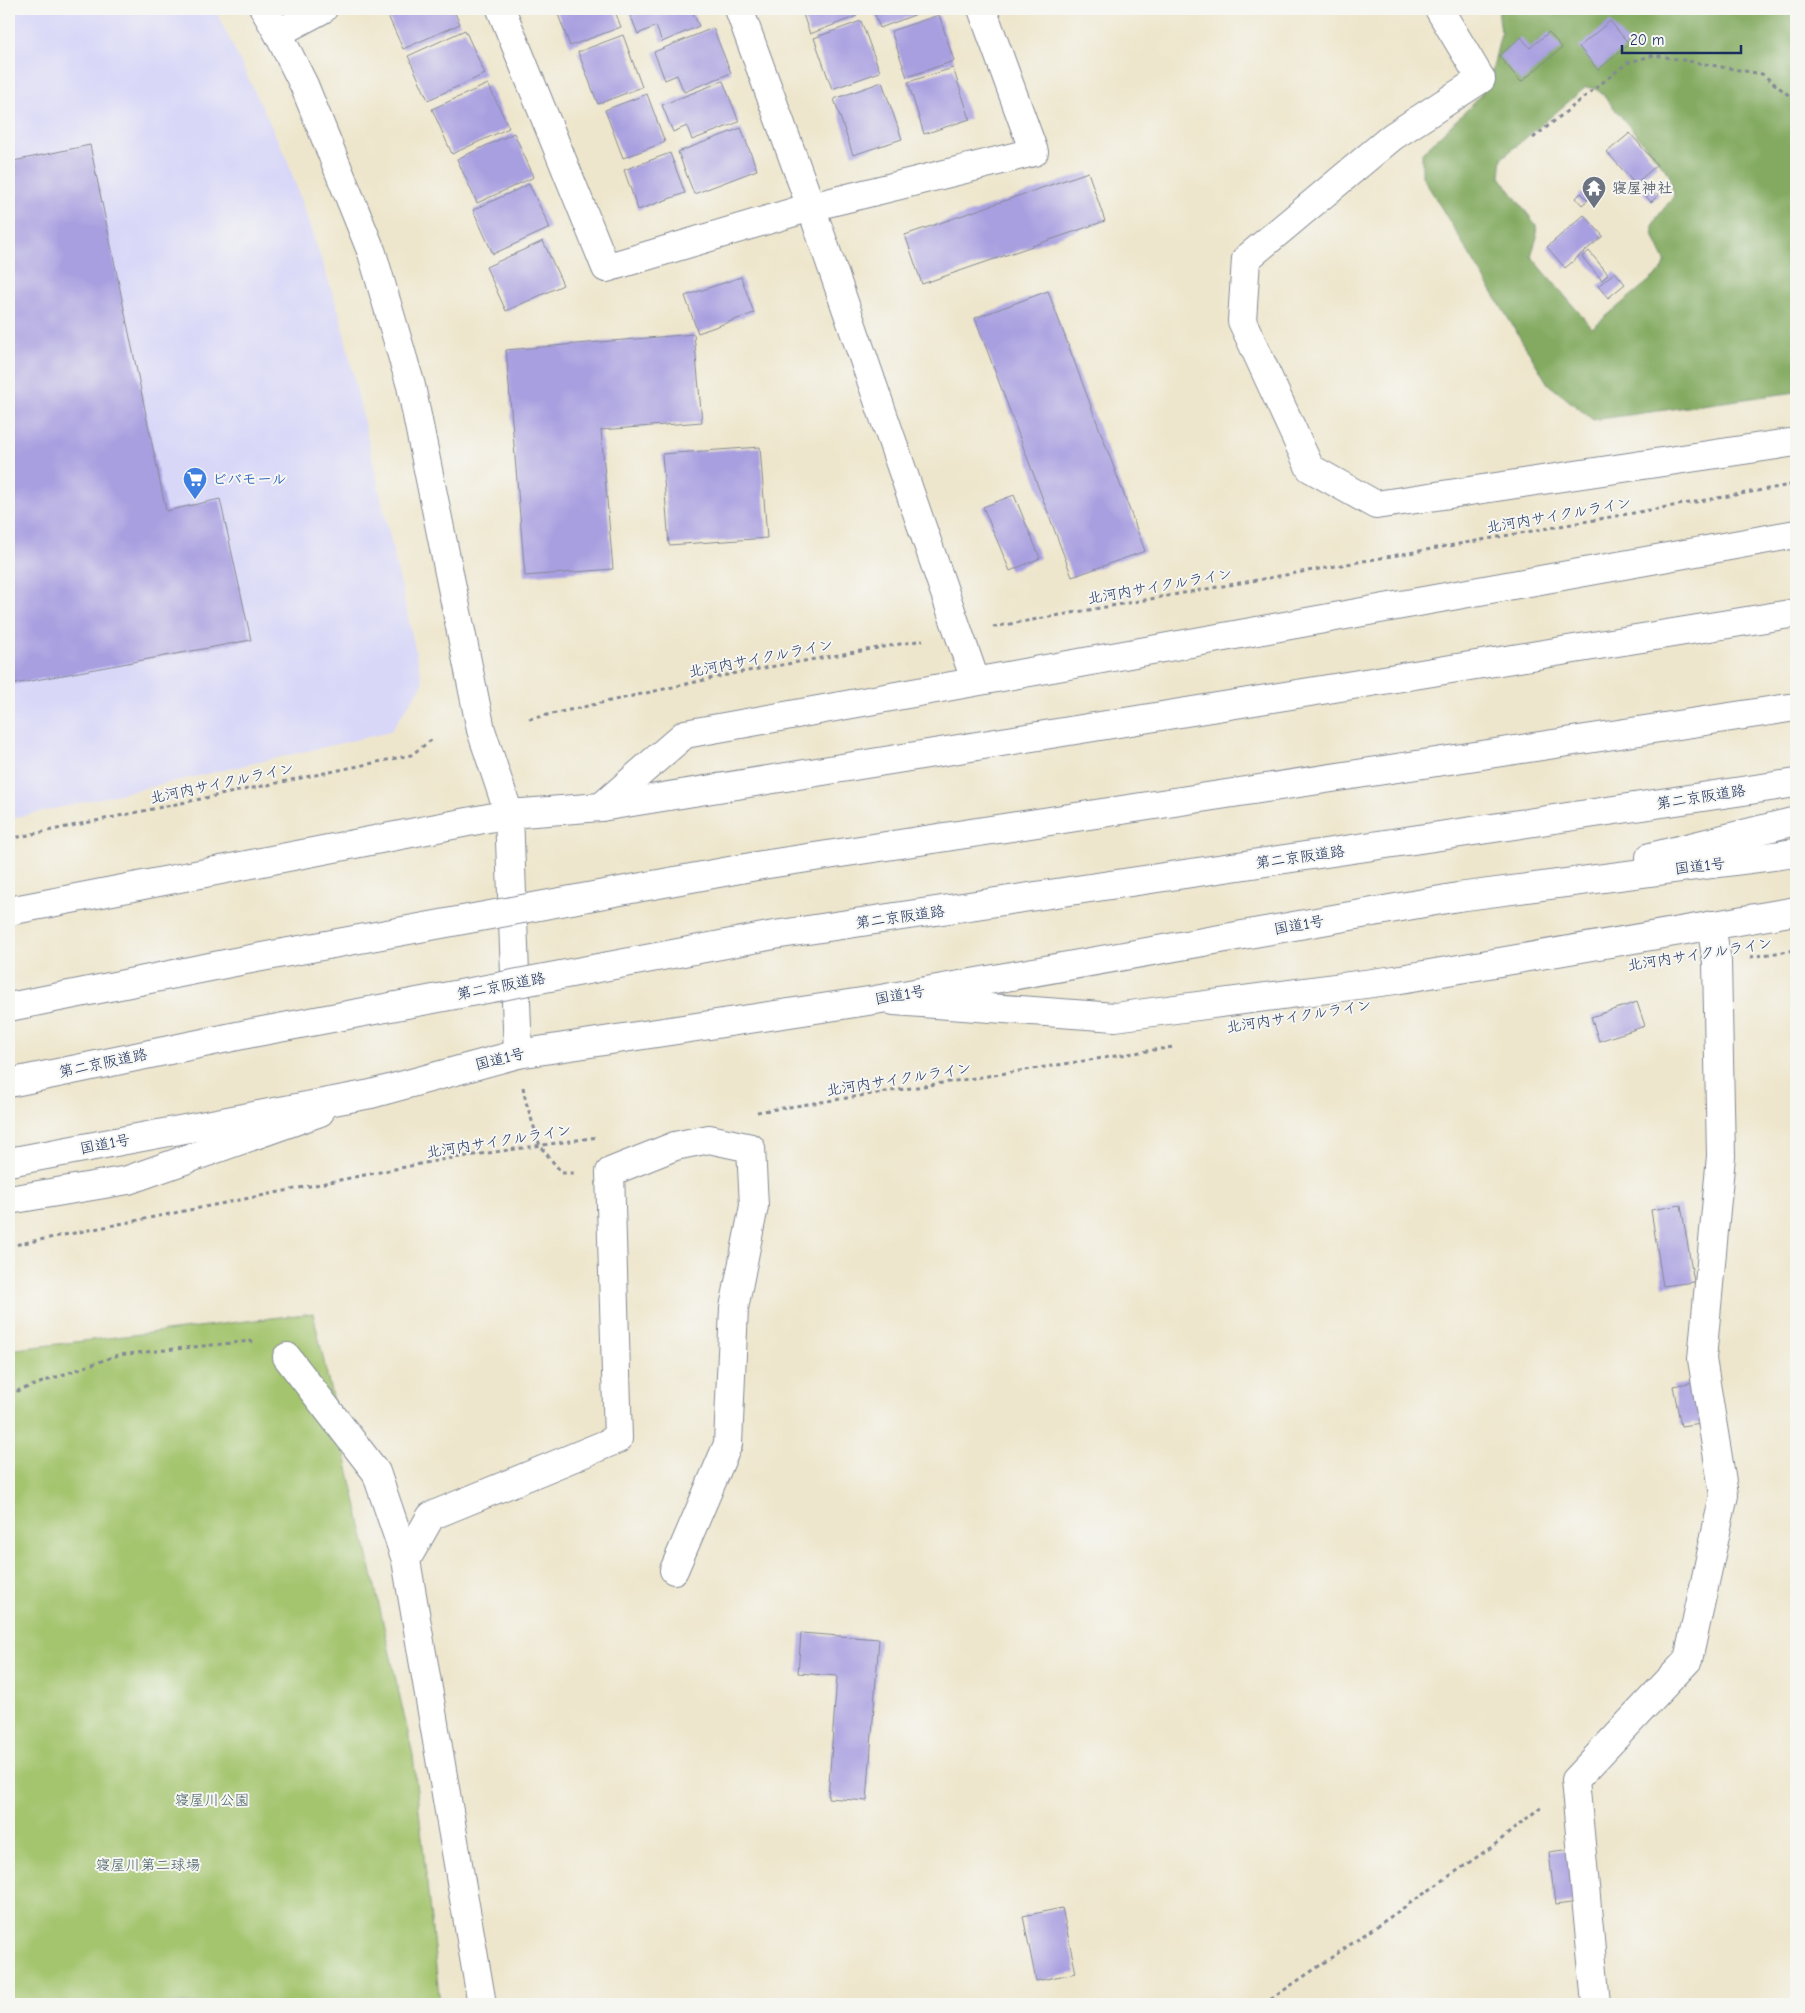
<svg xmlns="http://www.w3.org/2000/svg" width="1805" height="2013" font-family="'Comic Neue','Klee One',sans-serif">
<style>
.built{fill:#d8d7f8}
.green{fill:#a4c56e;stroke:#607a66}
.forest{fill:#83aa61;stroke:#4f6c60;fill-rule:evenodd}
.building{fill:#a89fe0}
.lines{fill:none;stroke-linecap:round;stroke-linejoin:round}
.minor-casing{stroke:#848a95;stroke-width:30}
.highway-casing{stroke:#848a95;stroke-width:30}
.path{stroke:#848a95;stroke-width:3;stroke-dasharray:4 4;stroke-linecap:butt}
.minor{stroke:#fff;stroke-width:28}
.highway{stroke:#fff;stroke-width:28}
.highway-bridge-casing{stroke:#848a95;stroke-width:30;stroke-linecap:butt}
.highway-bridge{stroke:#fff;stroke-width:28}
.labels{text-anchor:middle;stroke-width:4;stroke-linejoin:round;paint-order:stroke}
.worship-label{font-size:15px;font-weight:bold;fill:#5b616d;stroke:#f6f6f2;text-anchor:start}
.shop-label{font-size:15px;font-weight:bold;fill:#366cbe;stroke:#f6f6f2;text-anchor:start}
.street-label{font-size:15px;fill:#1b2f5e;stroke:#f6f6f2}
.park-label{font-size:15px;fill:#445c63;stroke:#f6f6f2}
</style>
<rect width="100%" height="100%" fill="#f6f6f2"/>
<filter id="ink" filterUnits="userSpaceOnUse"><feTurbulence type="fractalNoise" baseFrequency=".02" numOctaves="2"/><feDisplacementMap in="SourceGraphic" scale="10" xChannelSelector="R" yChannelSelector="G"/><feConvolveMatrix kernelMatrix="1 2 1 2 8 2 1 2 1" color-interpolation-filters="sRGB"/></filter>
<filter id="wash" filterUnits="userSpaceOnUse"><feTurbulence type="fractalNoise" baseFrequency=".0096" numOctaves="4" result="noise"/><feDisplacementMap in="SourceGraphic" scale="20" xChannelSelector="R" yChannelSelector="G"/><feGaussianBlur stdDeviation="1.12" result="paint"/><feColorMatrix in="noise" values="0 0 0 0 0 0 0 0 0 0 0 0 0 0 0 0 0 1.4 0 .05"/><feComposite in="paint" operator="in"/></filter>
<g filter="url(#wash)">
<rect width="100%" height="100%" fill="#eee6cc"/>
<path class="built" d="M9,9h206l72,150 53,156 83,369 -33,48 -381,87z"/>
<path class="green" d="M313,1313l100,442 27,249h-431v-654z"/>
<path class="forest" d="M1498,9h298v383l-203,28 -45,-36 -126,-208v-23l52,-50 15,-19 12,-51zM1586,87l13,3 70,84 5,22c-26,33 -27,27 -9,65l-4,10 -69,57 -61,-72 6,-19 -1,-12 -36,-48 2,-19z"/>
<g id="blocks">
<g class="building">
<path d="M385,9h68l7,15 -57,25z"/>
<path d="M556,9h58l7,18 -51,19z"/>
<path d="M628,9h63l8,17 -37,16 -6,-16 -18,8z"/>
<path d="M801,9h53l3,7 -47,18z"/>
<path d="M873,9h57l-50,19z"/>
<path d="M939,15l15,46 -47,16 -16,-46z"/>
<path d="M861,21l19,51 -48,17 -18,-51z"/>
<path d="M1610,21l19,23 -31,26 -19,-23z"/>
<path d="M713,28l18,45 -47,19 -7,-17 -12,5 -11,-28z"/>
<path d="M465,30l20,44 -57,26 -20,-44z"/>
<path d="M1549,32l13,16 -41,34 -22,-26 22,-19 9,11z"/>
<path d="M623,35l19,52 -44,17 -20,-52z"/>
<path d="M953,68l17,51 -46,15 -16,-52z"/>
<path d="M723,81l16,41 -47,18 -5,-14 -14,6 -11,-27z"/>
<path d="M882,82l20,57 -49,16 -19,-56z"/>
<path d="M488,84l21,44 -57,26 -20,-45z"/>
<path d="M647,94l18,48 -42,16 -18,-48z"/>
<path d="M741,128l16,42 -63,24 -16,-42z"/>
<path d="M514,133l20,44 -57,26 -20,-44z"/>
<path d="M1630,133l27,32 -22,19 -28,-32z"/>
<path d="M90,145l76,366 54,-12 31,141 -242,45v-523z"/>
<path d="M670,153l15,40 -47,17 -14,-40z"/>
<path d="M1088,172l17,49 -183,63 -17,-49z"/>
<path d="M529,184l21,44 -57,26 -20,-44z"/>
<path d="M1651,186l8,9 -8,7 -8,-9z"/>
<path d="M1581,193l7,7 -6,5 -6,-7z"/>
<path d="M1584,215l19,21 -38,32 -18,-21z"/>
<path d="M543,241l20,44 -57,26 -20,-44z"/>
<path d="M1589,251l19,23 -6,6 -20,-23z"/>
<path d="M1615,272l10,12 -17,14 -10,-12z"/>
<path d="M741,277l13,36 -56,20 -13,-37z"/>
<path d="M1048,291l97,260 -73,26 -97,-259z"/>
<path d="M694,334l8,88 -101,8 12,139 -88,7 -19,-226z"/>
<path d="M760,447l7,91 -98,7 -7,-91z"/>
<path d="M1014,495l26,63 -30,13 -27,-64z"/>
<path d="M1637,1002l8,24 -46,15 -8,-24z"/>
<path d="M1681,1205l13,77 -31,4 -12,-76z"/>
<path d="M1694,1382l7,41 -20,3 -8,-40z"/>
<path d="M801,1633l78,6 -12,162 -39,-3 9,-122 -39,-3z"/>
<path d="M1572,1849l7,53 -24,3 -6,-53z"/>
<path d="M1062,1908l14,65 -40,8 -13,-65z"/>
</g>
</g>
</g>
<g filter="url(#ink)">
<use href="#blocks" fill-opacity="0" stroke="#848a95" stroke-width="1"/>
<g class="lines">
<defs>
<g id="minor">
<path d="M264,9l14,24 26,52 68,168 39,133 70,344 28,84 9,240"/>
<path d="M501,9l105,259 205,-61 223,-55 -52,-143"/>
<path d="M739,9l72,198 164,473"/>
<path d="M1439,9l42,70 -89,58 -146,122 -4,62 68,147 66,37 420,-63"/>
<path d="M278,33l45,-24"/>
<path d="M601,807l84,-73 1111,-200"/>
<path d="M894,1001l221,16 280,-37 401,-69"/>
<path d="M9,1200l119,-20 192,-68"/>
<path d="M287,1357l89,115 30,88"/>
<path d="M482,2004l-76,-444 25,-44 187,-77 -8,-267 65,-26 34,-7 42,9 3,58 -20,102 -6,136 -54,126"/>
<path d="M1596,2004l-21,-224 113,-120 36,-165 -22,-136 19,-203 -4,-194 -6,-37"/>
</g>
<g id="highway">
<path d="M1650,857l146,-36"/>
<path d="M9,911l500,-97 92,-7 1195,-194"/>
<path d="M9,1162l362,-68 147,-40 357,-54 583,-103 338,-44"/>
</g>
</defs>
<use href="#minor" class="minor-casing"/>
<use href="#highway" class="highway-casing"/>
<g class="path">
<path d="M1533,138l94,-75 27,-8 108,19 34,27"/>
<path d="M993,627l803,-143"/>
<path d="M529,719l207,-46 187,-33"/>
<path d="M9,839l402,-84 23,-17"/>
<path d="M1750,957l46,-7"/>
<path d="M523,1087l3,15 14,44 22,27h13"/>
<path d="M757,1112l416,-65"/>
<path d="M9,1246l431,-86 158,-23"/>
<path d="M9,1394l109,-39 132,-14 6,3"/>
<path d="M1264,2004l229,-158 49,-40"/>
</g>
<use href="#minor" class="minor"/>
<use href="#highway" class="highway"/>
<defs>
<g id="highway-bridge">
<path d="M9,1007l231,-46 522,-96 1034,-158"/>
<path d="M9,1083l243,-50 522,-98 1022,-152"/>
</g>
</defs>
<use href="#highway-bridge" class="highway-bridge-casing"/>
<use href="#highway-bridge" class="highway-bridge"/>
</g>
</g>
<defs>
<symbol id="temple-pin" viewBox="-11 -11 22 30"><path d="M0 17L-7.5 6A9.5 9.5 0 1 1 7.5 6Z" fill="#6b7280" stroke="#f6f6f2"/><path d="M0-6L5-2H3V0L6.5 2.5H4V6H1.5V3h-3V6H-4V2.5H-6.5L-3 0V-2H-5Z" fill="#fff"/></symbol>
<symbol id="supermarket-pin" viewBox="-11 -11 22 30"><path d="M0 17L-7.5 6A9.5 9.5 0 1 1 7.5 6Z" fill="#3f7fe0" stroke="#f6f6f2"/><path d="M-6-5.5h2.5l.6 2H6L4.5 2H-2.5L-4.4-4H-6ZM-1.5 3.2a1.3 1.3 0 1 0 .1 0ZM3 3.2a1.3 1.3 0 1 0 .1 0Z" fill="#fff"/></symbol>
</defs>
<g fill-rule="evenodd">
<use href="#temple-pin" x="1580" y="174" width="28" height="38"/>
<use href="#supermarket-pin" x="181" y="465" width="28" height="38"/>
</g>
<g class="labels">
<g class="worship-label">
<text x="1612" y="193">寝屋神社</text>
</g>
<g class="shop-label">
<text x="212" y="484">ビバモール</text>
</g>
<g class="street-label">
<text transform="translate(1559 515) rotate(-10)" y="5">北河内サイクルライン</text>
<text transform="translate(1160 586) rotate(-10)" y="5">北河内サイクルライン</text>
<text transform="translate(761 658) rotate(-11)" y="5">北河内サイクルライン</text>
<text transform="translate(222 783) rotate(-12)" y="5">北河内サイクルライン</text>
<text transform="translate(1701 797) rotate(-9)" y="5">第二京阪道路</text>
<text transform="translate(1300 857) rotate(-8)" y="5">第二京阪道路</text>
<text transform="translate(1700 866) rotate(-7)" y="5">国道1号</text>
<text transform="translate(900 917) rotate(-8)" y="5">第二京阪道路</text>
<text transform="translate(1299 925) rotate(-10)" y="5">国道1号</text>
<text transform="translate(1700 954) rotate(-9)" y="5">北河内サイクルライン</text>
<text transform="translate(501 986) rotate(-11)" y="5">第二京阪道路</text>
<text transform="translate(900 995) rotate(-10)" y="5">国道1号</text>
<text transform="translate(1299 1016) rotate(-9)" y="5">北河内サイクルライン</text>
<text transform="translate(500 1059) rotate(-14)" y="5">国道1号</text>
<text transform="translate(103 1063) rotate(-12)" y="5">第二京阪道路</text>
<text transform="translate(899 1079) rotate(-9)" y="5">北河内サイクルライン</text>
<text transform="translate(499 1141) rotate(-9)" y="5">北河内サイクルライン</text>
<text transform="translate(105 1144) rotate(-11)" y="5">国道1号</text>
</g>
<g class="park-label">
<text x="212" y="1805">寝屋川公園</text>
<text x="148" y="1870">寝屋川第二球場</text>
</g>
</g>
<rect width="1805" height="2013" fill="none" stroke="#f6f6f2" stroke-width="30"/>
<path d="M1622 45v8h119v-8" fill="none" stroke="#1b2f5e" stroke-width="2.5"/>
<text x="1630" y="45" font-size="15" fill="#1b2f5e" stroke="#f6f6f2" stroke-width="4" paint-order="stroke">20 m</text>
</svg>
